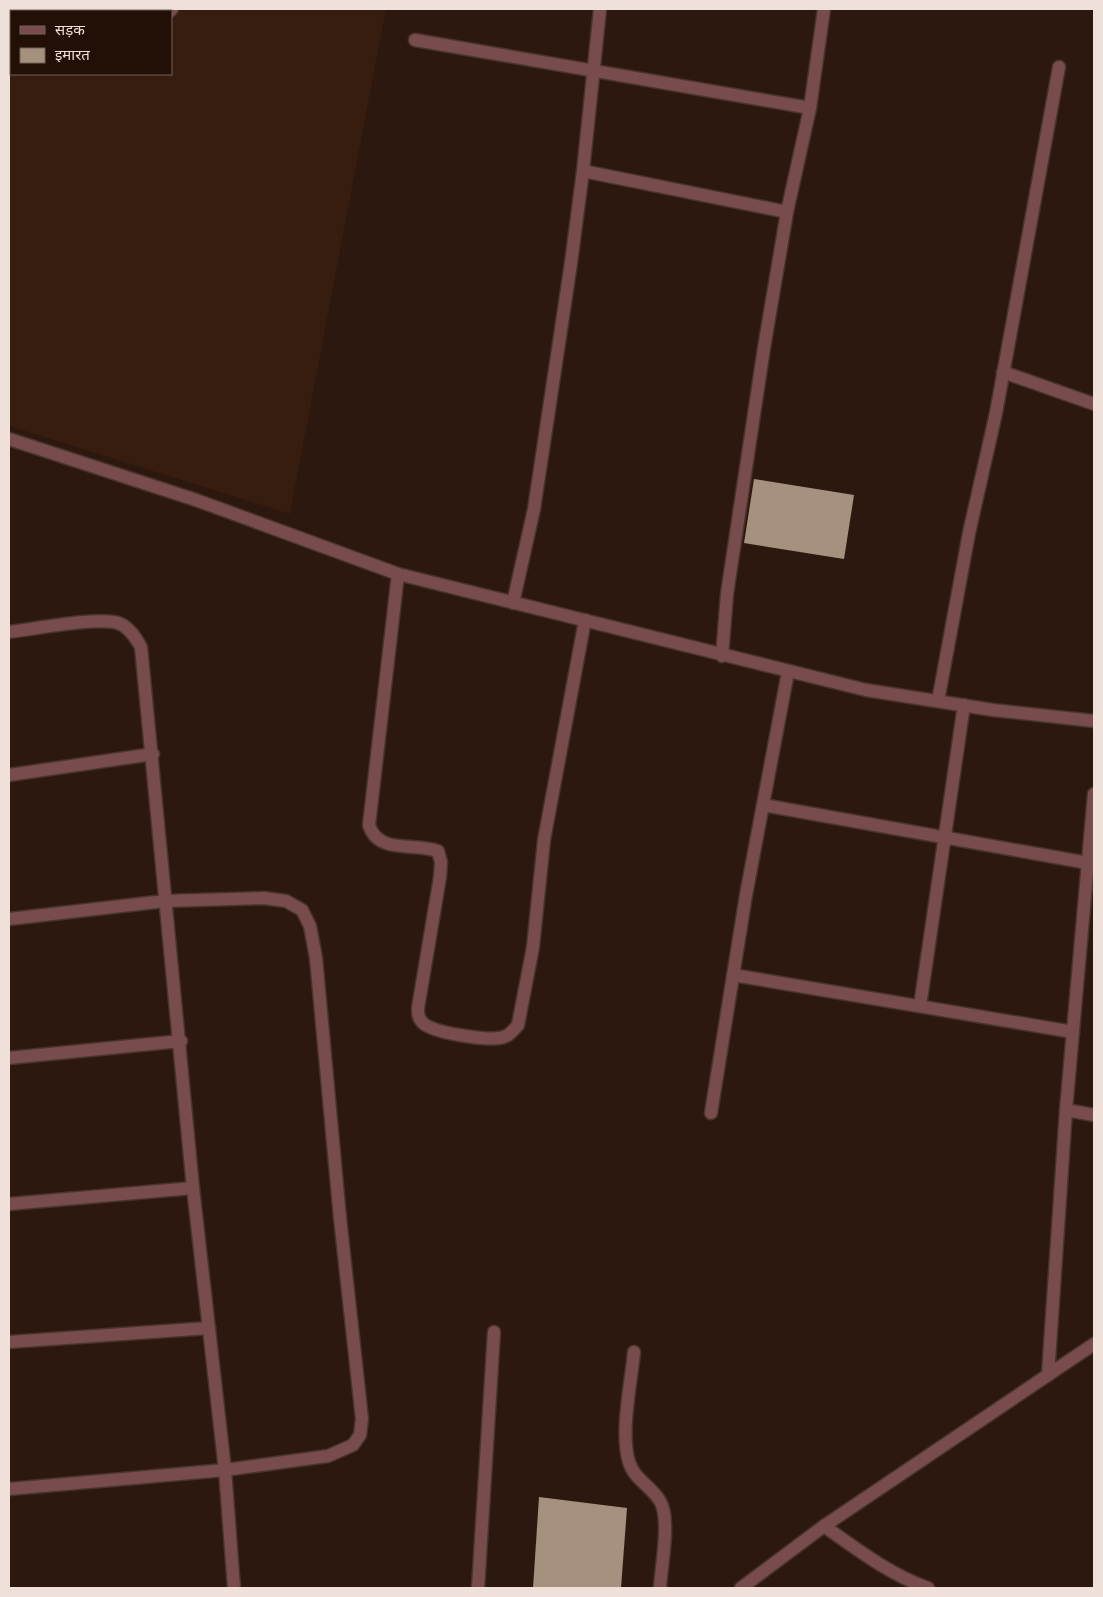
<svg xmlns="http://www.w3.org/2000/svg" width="1103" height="1597" font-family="Inter,'Noto Sans Devanagari',sans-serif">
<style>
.built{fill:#361d0f;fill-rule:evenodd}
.building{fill:#a6907e}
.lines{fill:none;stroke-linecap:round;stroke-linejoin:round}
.minor-casing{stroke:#47342a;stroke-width:15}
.minor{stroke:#784b4c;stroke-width:12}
</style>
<rect width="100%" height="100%" fill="#2c180e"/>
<path class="built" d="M9,9h377l-96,505 -281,-88zM11,11h160v63h-160z"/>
<g class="building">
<path d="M754,479l100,16 -10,64 -100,-16z"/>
<path d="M539,1497l88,11 -6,80h-88z"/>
</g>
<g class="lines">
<defs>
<g id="minor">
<path d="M26,9l2,2"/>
<path d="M170,11l2,-2"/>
<path d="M415,40l395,68"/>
<path d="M583,171l204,41"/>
<path d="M1003,372l91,32"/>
<path d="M9,439l187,61 202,74 468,116 127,20 101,11"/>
<path d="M398,574l-29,251c9,30 46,17 69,26l3,11 -1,15 -22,131c0,6 0,10 5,15 10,10 61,17 76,15 9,-1 13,-6 19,-13l15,-78 11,-107 41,-220"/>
<path d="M513,603l21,-94 37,-246 12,-92 17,-162"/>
<path d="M9,632c26,-3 81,-14 105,-10 13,2 21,14 27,25l52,541 32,282 9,118"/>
<path d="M722,656l5,-62 37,-246 23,-136 23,-104 14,-99"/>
<path d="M938,701l31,-168 27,-120 63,-346"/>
<path d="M9,775l144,-21"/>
<path d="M763,805l325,58"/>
<path d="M9,919l156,-18 99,-3 22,3 16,9 8,16 6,32 24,260 22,201 -2,16 -7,10 -25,11 -103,14 -216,19"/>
<path d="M733,975l340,57"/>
<path d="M920,1006l44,-301"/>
<path d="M9,1058l172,-17"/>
<path d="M1066,1110l28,5"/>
<path d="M711,1113l35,-218 42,-223"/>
<path d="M9,1204l184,-16"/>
<path d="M9,1342l200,-14"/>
<path d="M634,1352c-3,32 -14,80 -5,110 5,17 22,24 31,39 11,18 1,66 0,87"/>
<path d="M1048,1375l18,-265 28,-316"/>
<path d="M824,1526c34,24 65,48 104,62"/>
<path d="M478,1588l16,-256"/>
<path d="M741,1588l83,-62 270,-182"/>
</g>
</defs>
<use href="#minor" class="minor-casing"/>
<use href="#minor" class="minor"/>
</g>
<rect width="1103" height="1597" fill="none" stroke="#efe0d9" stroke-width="20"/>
<rect x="10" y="10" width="162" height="65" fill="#220f06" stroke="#74635a"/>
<rect x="20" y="26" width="25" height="8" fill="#784b4c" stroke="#74635a"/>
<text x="55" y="35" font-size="15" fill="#efe0d9">सड़क</text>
<rect x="20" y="48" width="25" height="15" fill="#a6907e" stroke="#74635a"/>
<text x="55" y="60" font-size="15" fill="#efe0d9">इमारत</text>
</svg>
